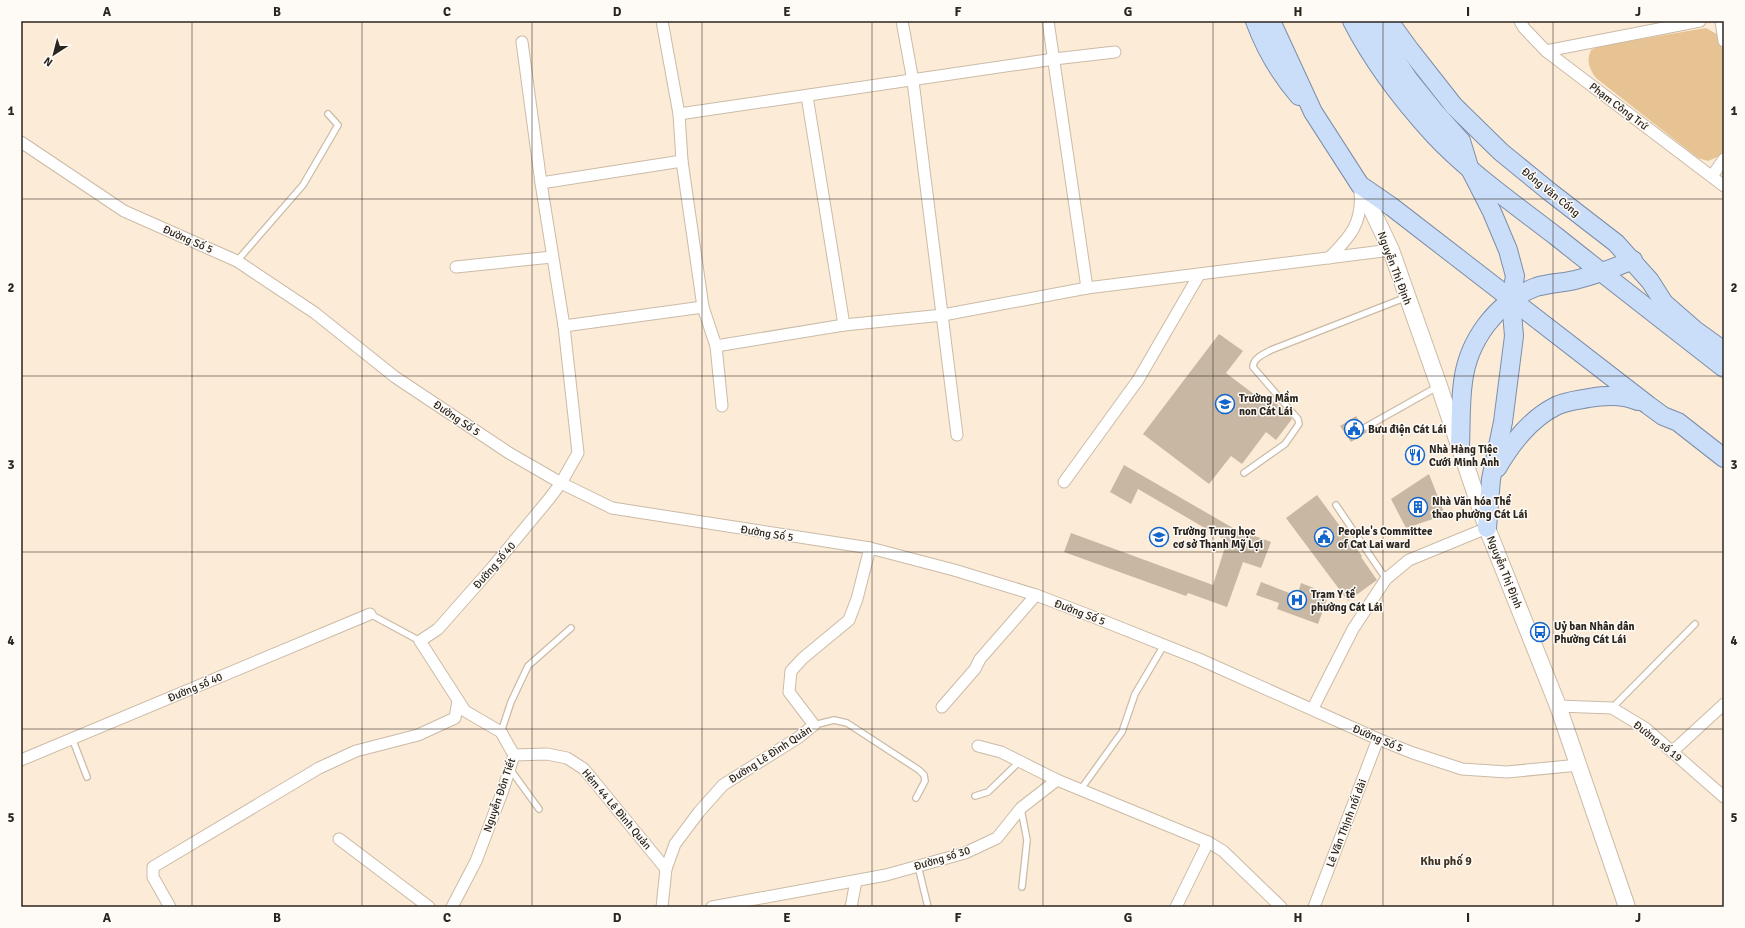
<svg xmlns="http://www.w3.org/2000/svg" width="1745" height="928" font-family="Signika,sans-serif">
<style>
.green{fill:#e7c292}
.building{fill:#c8b8a3}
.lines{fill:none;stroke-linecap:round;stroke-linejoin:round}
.service-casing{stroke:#cbbba7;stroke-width:8}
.minor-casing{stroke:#cbbba7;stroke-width:13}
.secondary-casing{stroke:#cbbba7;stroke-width:18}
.primary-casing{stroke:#7b8eaa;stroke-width:20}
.service{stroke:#fff;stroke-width:5.5}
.minor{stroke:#fff;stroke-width:11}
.secondary{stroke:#fff;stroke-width:16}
.primary{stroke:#caddf9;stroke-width:18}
.grid{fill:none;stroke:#2c251e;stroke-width:1;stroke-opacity:0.55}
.labels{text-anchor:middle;stroke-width:3;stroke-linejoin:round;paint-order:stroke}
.street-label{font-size:11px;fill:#2c251e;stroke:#fefbf7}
.poi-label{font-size:11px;font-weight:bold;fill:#2c251e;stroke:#fefbf7;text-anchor:start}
.neighbourhood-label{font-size:12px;font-weight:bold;fill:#413423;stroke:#fefbf7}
.neatline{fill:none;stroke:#2c251e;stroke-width:1.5}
.grid-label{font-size:13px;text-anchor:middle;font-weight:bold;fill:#2c251e}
</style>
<rect width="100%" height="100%" fill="#fcebd6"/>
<path class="green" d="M1706,28l14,8 4,21v97l-16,7 -10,-3 -102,-80c-7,-10 -10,-17 -5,-28l9,-4z"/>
<g class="building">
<path d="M1219,334l24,17 -17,22 41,31 3,-5 15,11 7,9 -16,21 -10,-8 -24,32 -11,-8 -22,28 -66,-50z"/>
<path d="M1356,416l6,9 1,4 4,3 -16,10 -11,-16z"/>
<path d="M1124,465l109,63 38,14 -10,26 -18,-6 -16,45 -39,-14 -2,3 -122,-44 7,-19 142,52 14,-44 -89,-52 -7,15 -21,-12z"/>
<path d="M1429,474l16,41 -39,13 -15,-29z"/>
<path d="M1317,495l45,61 -1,1 16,23 -29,21 -62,-83z"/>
<path d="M1261,582l36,14 4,-13 28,11 -11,30 -41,-15 2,-6 -23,-8z"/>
</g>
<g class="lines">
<defs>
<g id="service">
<path d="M237,261l66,-76 35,-60 -10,-11"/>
<path d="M1366,427l71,-40"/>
<path d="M1244,473l41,-29 14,-20 -1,-5 -45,-52c0,-9 11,-13 18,-17l136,-53"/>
<path d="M1336,505l50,74"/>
<path d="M370,614l50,27"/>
<path d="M1612,708l83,-84"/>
<path d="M814,725l20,-5 13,3 72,47 5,5 1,6 -9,17"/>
<path d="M501,732l10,-30 17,-36 43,-38"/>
<path d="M72,738l15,39"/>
<path d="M510,769l29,40"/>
<path d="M1081,789l41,-57 13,-38 29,-49"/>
<path d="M975,796l13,-4 32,-31"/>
<path d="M1021,809l6,31 -5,47"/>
<path d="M918,866l10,41"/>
</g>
<g id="minor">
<path d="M662,21l17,93 3,47 21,146 13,39 6,60"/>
<path d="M902,21l11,60 44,354"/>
<path d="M1048,21l39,267"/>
<path d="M1520,21l4,7 22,23 178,135"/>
<path d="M1721,21l3,20"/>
<path d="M1546,51l154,-30"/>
<path d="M807,96l37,229"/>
<path d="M679,114l375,-55 61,-7"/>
<path d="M21,142l103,69 113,50 78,52 80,64 114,76 52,30 51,25 258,40 84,22 82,25 60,23 103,41 179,80 35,14 49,16 45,3 72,-7"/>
<path d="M1712,176l12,-17"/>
<path d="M541,183l141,-22"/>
<path d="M1329,258c21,-21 34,-35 31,-67"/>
<path d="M456,267l96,-10"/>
<path d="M564,326l139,-19"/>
<path d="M716,346l128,-21 99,-10 144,-27 304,-38"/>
<path d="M1064,482l74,-102 61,-105"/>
<path d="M1558,706l54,2 33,20 79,69"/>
<path d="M942,707l33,-38 5,-10 56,-64"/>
<path d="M1313,708l40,-79 33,-50 23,-19 78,-32"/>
<path d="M978,746l23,6 56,28"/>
<path d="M1673,751l51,-47"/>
<path d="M514,755l33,-1 20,4 17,11 82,100"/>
<path d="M21,760l349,-146"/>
<path d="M339,839l90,68"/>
<path d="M170,907l-17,-30v-10l166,-99 37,-17 62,-16 37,-17 3,-17"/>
<path d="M452,907l24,-46 27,-71 11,-35 -13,-23 -36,-21 -45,-70 18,-12 53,-60 58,-70 12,-16 17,-30 -14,-127 -23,-143 -19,-141"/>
<path d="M662,907l4,-38 9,-25 24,-32 24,-27 76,-48 15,-12 -25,-33 2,-21 12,-13 46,-38 8,-21 13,-51"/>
<path d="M712,907l174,-32 79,-22 32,-15 24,-30 36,-28 151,62 15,9 58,56"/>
<path d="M851,907l5,-26"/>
<path d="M1176,907l32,-65"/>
<path d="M1314,907l64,-168"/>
</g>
<path id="secondary" d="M1360,185l31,65 48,136 48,142 71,178 69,201"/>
<g id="primary">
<path d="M1255,21c10,27 25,53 44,75"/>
<path d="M1271,21l42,91 47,73 32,22 256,198 15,11 15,6 46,36"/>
<path d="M1352,21c21,41 50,79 81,113 34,37 84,72 124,103 55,44 111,87 167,131"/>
<path d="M1370,21l39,59 25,31 27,30 8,26 23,45 16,38 7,26 -4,24 3,36 -11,86 -12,57 -4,49"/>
<path d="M1389,21l21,29 44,56 47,46 49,40 66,51 34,38 14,22 31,27 29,21"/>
<path d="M1460,446c1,-21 0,-43 3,-64 5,-41 33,-80 73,-95 13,-4 26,-4 39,-7 20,-5 39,-12 58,-20"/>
<path d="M1497,468c15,-25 33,-49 59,-62 10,-5 23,-6 33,-8 17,-3 33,-4 49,3"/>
</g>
</defs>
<use href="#service" class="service-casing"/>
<use href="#minor" class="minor-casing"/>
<use href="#secondary" class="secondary-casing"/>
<use href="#primary" class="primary-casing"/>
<use href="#service" class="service"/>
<use href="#minor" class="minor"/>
<use href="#secondary" class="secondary"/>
<use href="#primary" class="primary"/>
</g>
<path class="grid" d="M192,21v886M362,21v886M532,21v886M702,21v886M872,21v886M1043,21v886M1213,21v886M1383,21v886M1553,21v886M21,199h1703M21,376h1703M21,552h1703M21,729h1703"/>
<defs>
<symbol id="school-ring" viewBox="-11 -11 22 22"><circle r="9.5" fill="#fefbf7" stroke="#1165ce" stroke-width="1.5"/><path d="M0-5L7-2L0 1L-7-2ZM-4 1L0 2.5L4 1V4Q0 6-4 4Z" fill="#1165ce"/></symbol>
<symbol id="civic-ring" viewBox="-11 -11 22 22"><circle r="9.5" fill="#fefbf7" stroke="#1165ce" stroke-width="1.5"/><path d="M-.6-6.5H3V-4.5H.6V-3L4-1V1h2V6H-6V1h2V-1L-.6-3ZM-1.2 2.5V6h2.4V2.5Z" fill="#1165ce"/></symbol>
<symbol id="restaurant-ring" viewBox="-11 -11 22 22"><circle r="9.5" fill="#fefbf7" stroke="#1165ce" stroke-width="1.5"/><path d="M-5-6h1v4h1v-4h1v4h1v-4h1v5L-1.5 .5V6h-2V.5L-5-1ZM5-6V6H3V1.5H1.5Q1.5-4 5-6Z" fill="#1165ce"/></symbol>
<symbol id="building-ring" viewBox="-11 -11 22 22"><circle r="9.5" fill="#fefbf7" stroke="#1165ce" stroke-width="1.5"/><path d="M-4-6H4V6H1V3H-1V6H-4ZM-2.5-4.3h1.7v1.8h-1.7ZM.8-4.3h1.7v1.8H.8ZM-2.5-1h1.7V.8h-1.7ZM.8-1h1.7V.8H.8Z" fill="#1165ce"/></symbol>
<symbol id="hospital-ring" viewBox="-11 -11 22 22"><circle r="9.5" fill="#fefbf7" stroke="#1165ce" stroke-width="1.5"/><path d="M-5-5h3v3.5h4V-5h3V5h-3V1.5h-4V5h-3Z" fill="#1165ce"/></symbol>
<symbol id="bus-ring" viewBox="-11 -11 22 22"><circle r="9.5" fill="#fefbf7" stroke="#1165ce" stroke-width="1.5"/><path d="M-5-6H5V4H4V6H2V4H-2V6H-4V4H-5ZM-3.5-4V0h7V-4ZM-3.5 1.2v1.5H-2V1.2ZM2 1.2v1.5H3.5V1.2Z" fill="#1165ce"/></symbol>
</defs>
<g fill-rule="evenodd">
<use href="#school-ring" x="1214" y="393" width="22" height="22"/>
<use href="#civic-ring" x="1343" y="418" width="22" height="22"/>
<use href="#restaurant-ring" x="1404" y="444" width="22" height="22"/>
<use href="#building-ring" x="1407" y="496" width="22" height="22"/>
<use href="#school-ring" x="1148" y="526" width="22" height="22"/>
<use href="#civic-ring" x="1313" y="526" width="22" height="22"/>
<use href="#hospital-ring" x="1286" y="589" width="22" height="22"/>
<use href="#bus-ring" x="1529" y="621" width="22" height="22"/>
</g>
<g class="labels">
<g class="street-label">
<text transform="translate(1619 106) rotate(37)" y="4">Phạm Công Trứ</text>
<text transform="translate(1551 192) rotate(39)" y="4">Đồng Văn Cống</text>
<text transform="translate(188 239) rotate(24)" y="4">Đường Số 5</text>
<text transform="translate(1395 268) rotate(69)" y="4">Nguyễn Thị Định</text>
<text transform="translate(457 418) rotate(34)" y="4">Đường Số 5</text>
<text transform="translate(767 533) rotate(9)" y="4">Đường Số 5</text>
<text transform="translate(494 565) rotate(-49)" y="4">Đường số 40</text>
<text transform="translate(1505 572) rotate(68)" y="4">Nguyễn Thị Định</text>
<text transform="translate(1080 612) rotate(21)" y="4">Đường Số 5</text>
<text transform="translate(195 687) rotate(-23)" y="4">Đường số 40</text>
<text transform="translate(1378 738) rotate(23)" y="4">Đường Số 5</text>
<text transform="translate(1658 741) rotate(38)" y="4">Đường số 19</text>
<text transform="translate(770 754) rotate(-33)" y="4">Đường Lê Đình Quản</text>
<text transform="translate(499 795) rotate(-71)" y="4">Nguyễn Đôn Tiết</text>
<text transform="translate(617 809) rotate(50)" y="4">Hẻm 44 Lê Đình Quản</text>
<text transform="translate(1346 823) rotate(-69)" y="4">Lê Văn Thịnh nối dài</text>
<text transform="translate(942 858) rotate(-17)" y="4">Đường số 30</text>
</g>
<g class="poi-label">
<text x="1239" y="402">Trường Mầm<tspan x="1239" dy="13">non Cát Lái</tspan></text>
<text x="1368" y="433">Bưu điện Cát Lái</text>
<text x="1429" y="453">Nhà Hàng Tiệc<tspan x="1429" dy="13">Cưới Minh Anh</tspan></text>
<text x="1432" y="505">Nhà Văn hóa Thể<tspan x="1432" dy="13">thao phường Cát Lái</tspan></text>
<text x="1173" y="535">Trường Trung học<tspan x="1173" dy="13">cơ sở Thạnh Mỹ Lợi</tspan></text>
<text x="1338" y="535">People's Committee<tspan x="1338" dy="13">of Cat Lai ward</tspan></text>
<text x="1311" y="598">Trạm Y tế<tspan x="1311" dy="13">phường Cát Lái</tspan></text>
<text x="1554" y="630">Uỷ ban Nhân dân<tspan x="1554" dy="13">Phường Cát Lái</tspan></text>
</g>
<g class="neighbourhood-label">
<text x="1446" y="865">Khu phố 9</text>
</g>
</g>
<rect width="1745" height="928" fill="none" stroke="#fefbf7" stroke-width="44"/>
<g transform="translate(54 54) rotate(216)" stroke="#fefbf7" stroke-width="3" paint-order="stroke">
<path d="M0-3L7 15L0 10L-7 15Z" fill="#2c251e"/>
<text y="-6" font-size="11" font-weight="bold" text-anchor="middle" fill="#2c251e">N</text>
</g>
<rect x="22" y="22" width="1701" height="884" class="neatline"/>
<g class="grid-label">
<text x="107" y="16">A</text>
<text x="277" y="16">B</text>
<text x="447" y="16">C</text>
<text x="617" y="16">D</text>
<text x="787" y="16">E</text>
<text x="958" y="16">F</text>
<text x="1128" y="16">G</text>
<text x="1298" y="16">H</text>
<text x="1468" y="16">I</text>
<text x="1638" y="16">J</text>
<text x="11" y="115">1</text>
<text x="1734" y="115">1</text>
<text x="11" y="292">2</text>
<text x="1734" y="292">2</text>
<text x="11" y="469">3</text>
<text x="1734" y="469">3</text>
<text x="11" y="645">4</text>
<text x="1734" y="645">4</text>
<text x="11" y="822">5</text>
<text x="1734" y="822">5</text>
<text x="107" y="922">A</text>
<text x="277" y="922">B</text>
<text x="447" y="922">C</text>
<text x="617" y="922">D</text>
<text x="787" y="922">E</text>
<text x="958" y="922">F</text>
<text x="1128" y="922">G</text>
<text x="1298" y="922">H</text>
<text x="1468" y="922">I</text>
<text x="1638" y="922">J</text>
</g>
</svg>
